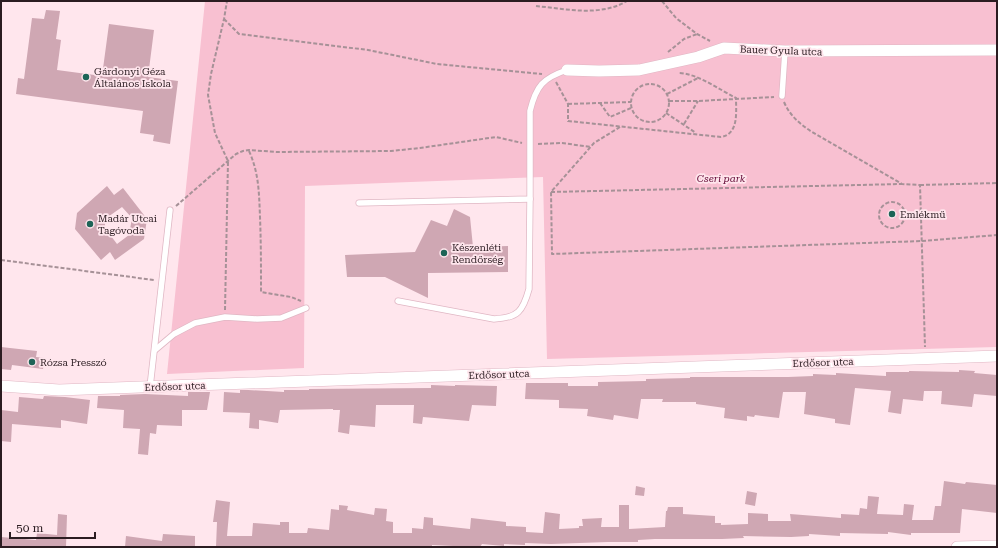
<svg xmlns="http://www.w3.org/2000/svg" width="998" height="548" font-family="'Roboto Serif',serif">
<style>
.green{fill:#f8c0d1}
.building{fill:#cfa7b3;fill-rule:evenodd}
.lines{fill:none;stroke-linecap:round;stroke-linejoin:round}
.service-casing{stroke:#e0b7c4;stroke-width:7}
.minor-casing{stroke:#e0b7c4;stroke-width:12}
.path{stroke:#a69197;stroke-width:2;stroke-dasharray:4 2;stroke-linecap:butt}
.service{stroke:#fff;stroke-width:5.5}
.minor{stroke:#fff;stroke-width:11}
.poi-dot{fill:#1d6457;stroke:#ffe6ed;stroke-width:1.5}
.labels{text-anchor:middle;stroke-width:3.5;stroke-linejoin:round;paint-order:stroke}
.street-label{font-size:10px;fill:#2b1c21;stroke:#ffe6ed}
.poi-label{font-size:10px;fill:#2b1c21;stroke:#ffe6ed;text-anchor:start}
.park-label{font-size:10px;font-style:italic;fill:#630835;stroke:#ffe6ed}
</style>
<rect width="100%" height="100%" fill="#ffe6ed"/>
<path class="green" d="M205,1h792v346l-450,12 -4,-182 -238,9 -1,182 -137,6z"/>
<g class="building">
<path d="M46,10l14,1 -4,28 5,1 -4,30 45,6 7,-52 45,6 -6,47 30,4 -8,63 -17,-3 1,-6 -14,-2 3,-22 -127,-17 2,-16 6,1 8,-61 12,1z"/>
<path d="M107,186l7,9 9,-7 24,31 -3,20 -29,21 -5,-8 -9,8 -26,-31 2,-16zM122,207l10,11 -3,17 -12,9 -12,-16v-9z"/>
<path d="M454,209l16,8 3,30 35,-1v26l-80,1v25l-43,-21h-38l-2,-22 70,-3 16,-32 16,6z"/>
<path d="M1,347l36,4 -1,6 9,1 -2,11 -31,-4 -1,5 -10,-1z"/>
<path d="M959,370l16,1 -1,2 23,2v21l-23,-2 -2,13 -31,-3 1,-13h-18l-1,10 -20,-2 -2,15 -13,-2 3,-21 -36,-3 -5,37 -15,-2v-4l-31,-5 2,-22h-23l-4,26 -24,-3 -1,2 -7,-1v5l-23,-3 1,-10 -29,-4v-2h-34l1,-3h-22l-3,20 -24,-4 -1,5 -26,-4 1,-7 -29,-1v-8l-34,-1 1,-16h42v3h30v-4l48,-1v-2l44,-1v-1h98l25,-1v-2l23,1v-2l50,3v-4h23v-1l50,1z"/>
<path d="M431,385l24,1v-1l42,1 -1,20 -24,-1 -3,16 -46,-4 -1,7 -9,-1 1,-18h-38l-1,22 -25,-2 -1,9 -11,-2 2,-22h-7v-1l-53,1 -2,13 -19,-3v9l-10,-1 1,-15 -27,-1 1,-20 16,1v-3h8l36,2v-2h25v-1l122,-1z"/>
<path d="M188,392h22l-3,18h-25v16l-25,-1 -1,9 -6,-1 -2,22 -10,-1 2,-25 -17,-1 1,-18 -27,-2 1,-12h22v-1l25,-1 43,2z"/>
<path d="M44,396l21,1 25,3 -3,24 -26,-4v8l-49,-4 -1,18 -10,-1v-31l17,2 1,-15 24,2z"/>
<path d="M944,481l21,3 1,-2 31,3v28l-35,-4 -2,24h-49v2l-23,-3v2l-48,-1v3l-31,-2v2l-18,1 -48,-1 1,2 -22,1h-67l-17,1v2h-30l-57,2 -26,-1v2l-21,-1v2l-22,-2 -2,3h-6l-42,-2v2h-216l1,-25h-4l3,-22 14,2 -3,34h25l1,-13 27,2v-3h9v11h18l1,-5 21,2 2,-21 8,1v-5l9,1 -1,4 27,5 1,-7 12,1 -1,12 7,1v11h19v-5l11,1 1,-12 9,1v7l37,4 1,-11 35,4v4l20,1v5l17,1 2,-21 15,2 -1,15 20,-1v-2h4l-1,-7 20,-1 -1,9h18v-22h10v24l36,-2 1,-16h1l1,-4h15v7l32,2v7h6v2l27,-1v-11l20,1v7h23l-1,-7 51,4v-4l18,1 1,-7 7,1 1,-13 11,1 -2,17 26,1 1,-11 10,1 -2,15h21l2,-14h6z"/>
<path d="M636,486l9,2 -1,8 -9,-1z"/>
<path d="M747,491l10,2 -2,13 -10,-2z"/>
<path d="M58,514l9,1 -1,32h-65v-10l35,3 1,-7 20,2z"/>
<path d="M163,534l32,2v11h-70l1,-11 36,5z"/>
</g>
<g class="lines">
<defs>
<g id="service">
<path d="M782,96l3,-45"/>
<path d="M359,203l171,-4v-88c6,-25 13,-33 37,-41"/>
<path d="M398,301l96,18c24,-1 29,-8 35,-30l1,-90"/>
<path d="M155,350l19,-16 21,-11 30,-6 32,2 24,-1 25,-10"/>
<path d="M150,387l20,-177"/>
</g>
<g id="minor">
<path d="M567,70l32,1 40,-1 59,-13 26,-9 61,3 212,-1"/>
<path d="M1,386l58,4 938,-34"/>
<path d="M957,547l40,-1"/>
</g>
</defs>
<use href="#service" class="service-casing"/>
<use href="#minor" class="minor-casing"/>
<g class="path">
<path d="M662,1l14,17 21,16 13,7"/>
<path d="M536,6c30,3 64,11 91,-5"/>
<path d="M224,19l15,15 129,16 69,14 105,10"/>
<path d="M668,52l16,-13 13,-5"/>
<path d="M556,82l12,22v17l153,16c18,-3 15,-25 15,-39 -16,-8 -39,-25 -58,-25"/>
<circle cx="650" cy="103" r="19"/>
<path d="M667,94l31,-16"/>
<path d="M669,101h29l76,-4"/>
<path d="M784,102c6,14 16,22 28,30l90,52 18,1 5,162"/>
<path d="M600,103l10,14 21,-9"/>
<path d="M568,104l63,-2"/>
<path d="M666,113l30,20"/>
<path d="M684,124l14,-23"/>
<path d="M620,127l-26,16 -43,49 1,62 370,-13 75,-6"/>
<path d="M538,144l24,-1 29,4"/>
<path d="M249,151c10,22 10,42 11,66 1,25 1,50 1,75l30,5 10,4"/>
<path d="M920,185l77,-2"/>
<path d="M551,192l351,-8"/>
<circle cx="892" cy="215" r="13"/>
<path d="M176,206l60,-52 7,-3 6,-1 28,2 114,-1 29,-3 76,-11 26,6"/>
<path d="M905,215h16"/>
<path d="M1,260l153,20"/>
<path d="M225,310l3,-149 -13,-28 -7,-38 3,-21 13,-55 3,-18"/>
</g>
<use href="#service" class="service"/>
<use href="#minor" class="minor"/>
</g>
<g class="poi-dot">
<circle cx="86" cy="77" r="4"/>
<circle cx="892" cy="214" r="4"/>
<circle cx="90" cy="224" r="4"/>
<circle cx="444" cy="253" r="4"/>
<circle cx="32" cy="362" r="4"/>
</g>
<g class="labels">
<g class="street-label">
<text transform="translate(781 50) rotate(2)" y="4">Bauer Gyula utca</text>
<text transform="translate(823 362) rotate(-2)" y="4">Erdősor utca</text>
<text transform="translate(499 374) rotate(-2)" y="4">Erdősor utca</text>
<text transform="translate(175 386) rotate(-2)" y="4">Erdősor utca</text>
</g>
<g class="poi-label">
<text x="94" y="75">Gárdonyi Géza<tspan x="94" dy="12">Általános Iskola</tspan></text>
<text x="900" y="218">Emlékmű</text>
<text x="98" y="222">Madár Utcai<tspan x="98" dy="12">Tagóvoda</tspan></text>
<text x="452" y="251">Készenléti<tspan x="452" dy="12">Rendőrség</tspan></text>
<text x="40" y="366">Rózsa Presszó</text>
</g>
<g class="park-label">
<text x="721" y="182">Cseri park</text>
</g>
</g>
<rect width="998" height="548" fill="none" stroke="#2b1c21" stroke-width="4"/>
<path d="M10 532v6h85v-6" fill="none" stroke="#2b1c21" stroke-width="2"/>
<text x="16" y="532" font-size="12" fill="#2b1c21" stroke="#ffe6ed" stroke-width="3" paint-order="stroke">50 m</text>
</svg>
